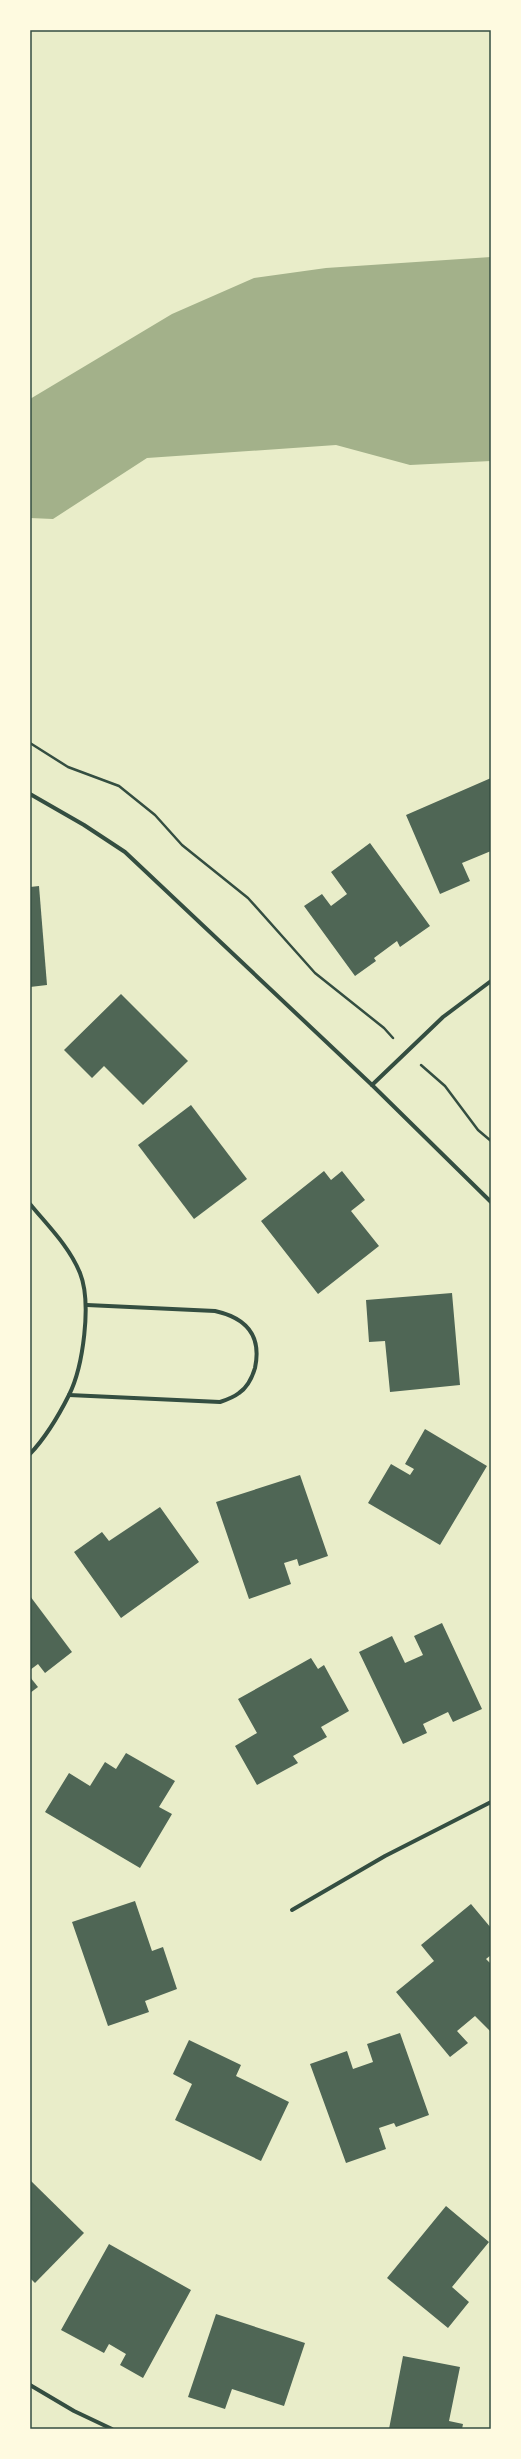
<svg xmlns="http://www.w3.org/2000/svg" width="521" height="2459" font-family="'DejaVu Sans',sans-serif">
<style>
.water{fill:#a3b18a}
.building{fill:#4f6655}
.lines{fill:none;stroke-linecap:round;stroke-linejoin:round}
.path{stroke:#344e41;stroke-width:2.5}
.minor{stroke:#344e41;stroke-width:4}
.neatline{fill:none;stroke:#344e41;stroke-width:1.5}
</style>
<rect width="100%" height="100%" fill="#e9edc9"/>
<path class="water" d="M491,257v204l-81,4 -74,-20 -189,13 -94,61 -23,-1v-119l142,-85 82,-36 72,-10z"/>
<g class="building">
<path d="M491,778v73l-29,12 8,18 -30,13 -34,-79z"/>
<path d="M370,843l60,83 -30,21 -3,-6 -23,17 2,3 -21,15 -51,-70 18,-12 9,12 16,-12 -16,-22z"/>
<path d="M39,886l8,99 -17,2v-100z"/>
<path d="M121,994l67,67 -45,44 -39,-39 -12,12 -28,-28z"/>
<path d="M191,1105l56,74 -53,40 -56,-74z"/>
<path d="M324,1171l7,9 11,-9 23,29 -14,11 28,35 -61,48 -57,-73z"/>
<path d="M452,1293l8,92 -70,7 -5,-51 -16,1 -3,-42z"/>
<path d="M425,1429l62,37 -47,79 -72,-42 23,-39 19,11 4,-6 -9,-5z"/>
<path d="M300,1475l28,81 -29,10 -2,-7 -13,4 7,21 -42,15 -33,-97z"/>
<path d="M160,1507l39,55 -78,56 -47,-66 28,-20 7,9z"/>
<path d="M30,1596l42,56 -27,21 -7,-9 -8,6z"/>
<path d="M442,1623l40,86 -29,13 -5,-10 -25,12 4,9 -24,11 -44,-92 33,-16 13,27 18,-8 -9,-19z"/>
<path d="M311,1658l7,11 6,-4 25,46 -28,16 6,10 -34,19 5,7 -41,22 -22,-39 22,-13 -19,-34z"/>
<path d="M30,1677l8,10 -8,6z"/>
<path d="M126,1753l49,28 -16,26 13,7 -32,54 -95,-56 24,-39 21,13 15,-24 11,7z"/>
<path d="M135,1901l17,50 11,-4 14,42 -32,12 4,11 -41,14 -36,-104z"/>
<path d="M471,1904l20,24v27l-5,4 5,5v68l-16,-16 -18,15 11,12 -18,14 -54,-65 38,-31 -13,-16z"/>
<path d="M400,2033l29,82 -33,12 -2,-4 -15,5 7,21 -40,14 -36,-99 37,-13 6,18 20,-7 -6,-18z"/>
<path d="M189,2040l52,25 -5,11 53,26 -28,59 -86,-41 17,-36 -19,-10z"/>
<path d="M30,2180l54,53 -49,50 -5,-5z"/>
<path d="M446,2206l43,36 -37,45 17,15 -21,26 -61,-50z"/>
<path d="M109,2244l82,46 -48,88 -23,-13 6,-11 -17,-10 -5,9 -43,-23z"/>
<path d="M216,2314l89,29 -21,63 -52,-17 -7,20 -37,-12z"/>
<path d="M403,2356l57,11 -11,54 14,3 -1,5h-73z"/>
</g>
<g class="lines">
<g class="path">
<path d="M30,743l38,24 51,19 36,29 27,30 66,53 67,75 69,55 9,10"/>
<path d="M421,1065l24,21 33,44 13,11"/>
</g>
<g class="minor">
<path d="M30,794l54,31 41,27 247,233 119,117"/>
<path d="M372,1085l71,-68 48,-36"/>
<path d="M30,1204c18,22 39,42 50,69 12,30 3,94 -11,122 -10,20 -24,43 -39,59"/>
<path d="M69,1395l151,7c6,-2 14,-5 19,-9 9,-6 13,-15 16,-25 7,-33 -9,-50 -40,-57l-128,-6"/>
<path d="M292,1910l93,-54 106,-54"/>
<path d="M30,2385l44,26 38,18"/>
</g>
</g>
<rect width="521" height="2459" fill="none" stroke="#fefae0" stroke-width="62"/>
<rect x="31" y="31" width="459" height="2397" class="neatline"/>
</svg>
